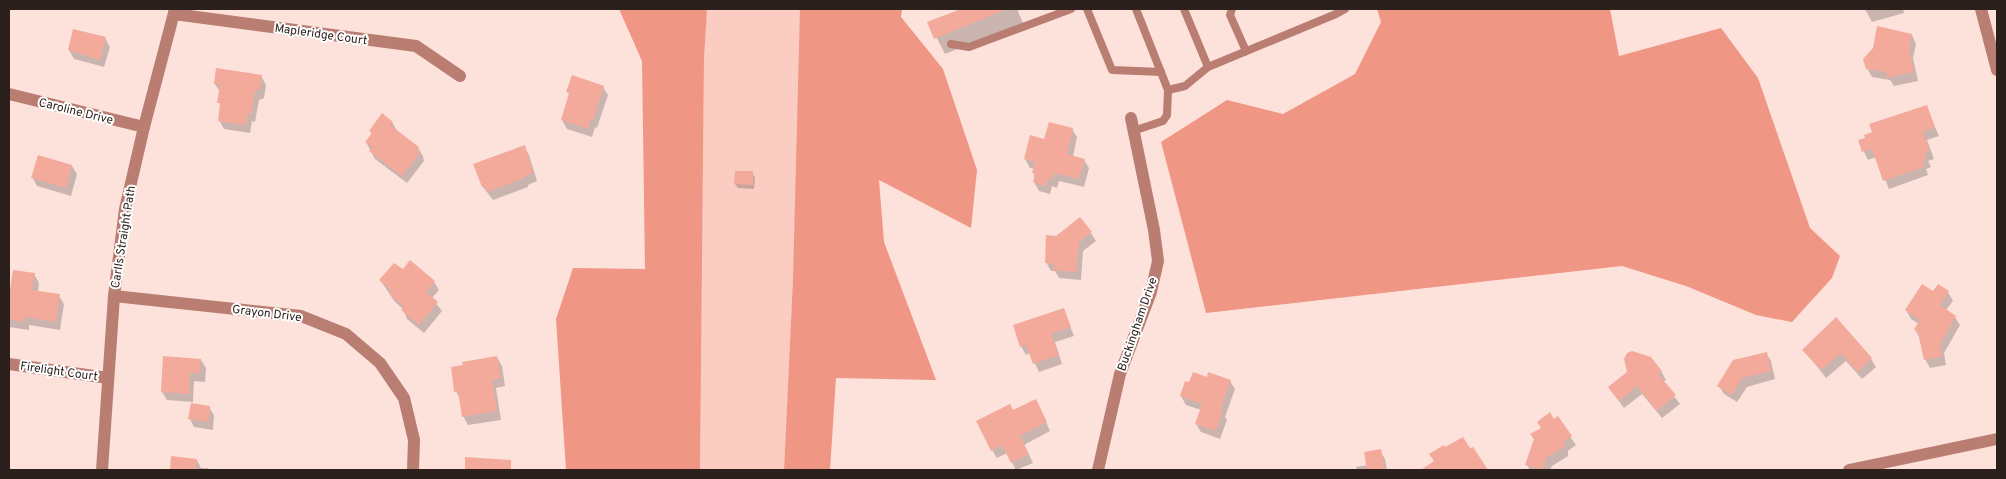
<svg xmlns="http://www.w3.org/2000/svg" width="2006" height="479" font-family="Overpass,sans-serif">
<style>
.green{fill:#faccc2}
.forest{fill:#f09685}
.shadow{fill:#0003}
.building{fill:#f4aa9b}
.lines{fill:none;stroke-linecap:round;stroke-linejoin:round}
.service{stroke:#b97d71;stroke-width:8}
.minor{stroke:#b97d71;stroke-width:12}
.tertiary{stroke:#b97d71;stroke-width:12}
.labels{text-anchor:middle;stroke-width:4;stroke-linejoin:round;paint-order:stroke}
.street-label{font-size:12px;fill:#2c201d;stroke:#fff}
</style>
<rect width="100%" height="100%" fill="#fde2dc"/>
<path class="green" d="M707,9h99l-22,461h-84l4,-412z"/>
<g class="forest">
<path d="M619,9h88l-3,49 -4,412h-134l-10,-151 17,-51 72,1 -3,-208z"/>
<path d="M800,9h102l-1,8 42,52 34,101 -6,58 -92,-48 5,62 52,138 -100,-2 -6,92h-46l9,-191z"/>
<path d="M1377,9h233l9,47 102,-28 37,50 52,150 30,28 -8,22 -40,44 -36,-7 -70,-29 -64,-20 -416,47 -45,-171 66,-42 56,14 72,-40 26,-52z"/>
</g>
<g class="shadow">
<path d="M964,9h53l6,14 -78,31 -16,-31z"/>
<path d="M1865,9h38l1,4 -32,9z"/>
<path d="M1912,35l4,9 -3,14 5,23 -24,5 -4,-6 -18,-3 -5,-9z"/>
<path d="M105,38l5,9 -6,20 -30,-8 -5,-9z"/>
<path d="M261,76l5,9 -2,13 -5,2 -4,22 -3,-1 -2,12 -26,-4 -5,-9 2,-14 -2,-4 1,-10 -5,-8z"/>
<path d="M603,87l5,8 -11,33 -2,-1 -3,10 -25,-8 -5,-9 8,-25 -2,-4z"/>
<path d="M1926,107l13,29 -12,4 7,19 -6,2 3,6 -5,2 2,6 -39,14 -13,-32 -8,3 -9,-19z"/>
<path d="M392,122l5,9 21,17 5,8 1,5 -17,22 -32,-24 -9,-17 6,-7 -2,-4z"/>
<path d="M1072,129l5,8 -4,20 11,3 5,8 -5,19 -25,-6 -2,7 -5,-2 -2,8 -11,-3 -5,-9v-13l-4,-1 -5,-9 20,-19z"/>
<path d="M524,147l5,8 8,26 -9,4v2l-35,13 -10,-13 -9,-23z"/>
<path d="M72,166l5,8 -6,22 -34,-10 -5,-9z"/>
<path d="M752,173l3,4 -1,12 -16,-1 -3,-4z"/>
<path d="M1091,233l5,8 -13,10 -2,29 -22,-2 -4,-7h-4l-5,-9 10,-24z"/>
<path d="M403,271l31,11 5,8 -7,8 10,13 -18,22 -17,-14 -4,-10 -8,-7 -14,-21z"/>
<path d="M34,274l5,9 -1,9 21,4 5,8 -4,26 -31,-5v5l-20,-3v-25z"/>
<path d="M1948,292l5,9 -7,9 9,7 5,8 -16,28 2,12 -16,3 -5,-9 -5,-21 -5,-8 4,-6 -8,-5 -5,-9z"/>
<path d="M1063,309l11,27 -19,6 7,22 -23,8 -9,-19 -4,2 -5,-9z"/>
<path d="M1836,319l35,40 5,8 -14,12 -16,-18 -20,17 -22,-28z"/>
<path d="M1766,353l5,8 4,18 -28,8 -10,15 -13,-8 -5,-8z"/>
<path d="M497,357l5,9 3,20 -9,2 5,32 -33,5 -5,-9 -3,-17 -4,-8z"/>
<path d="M201,360l5,8 -1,14 -11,-1 -1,21 -26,-2 -5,-8z"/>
<path d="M1661,371l5,9 -3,2 17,22 -18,14 -20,-24 -18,14 -15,-20 19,-16z"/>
<path d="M1207,378l23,3 5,8 -10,28 2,3 -7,19 -19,-7 -5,-8 5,-14 -15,-5 -5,-9 9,-12z"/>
<path d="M209,407l5,8 -1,15 -19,-3 -4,-8z"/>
<path d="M1040,409l10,22 -26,14 9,18 -17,7 -9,-17 -10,5 -5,-8 21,-39z"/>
<path d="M1557,418l19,27 -8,6v5l-16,10 -2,4h-20l-3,-5 15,-36z"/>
<path d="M1473,448l14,22h-54l-3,-5 15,-16z"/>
<path d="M1380,451l5,8 2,11h5h-35l-1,-3 12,-2z"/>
<path d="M172,457l25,3 4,8h7l1,2h-38z"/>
</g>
<g class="building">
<path d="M961,9h46l-73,30 -7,-17z"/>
<path d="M1877,26l35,8 -3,15 5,23 -27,6 -1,-6 -20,-3 -3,-10 10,-11z"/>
<path d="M73,29l33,8 -6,23 -32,-10z"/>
<path d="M216,68l46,7 -2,14 -5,2 -4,23 -3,-1 -2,12 -28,-4 2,-18h-3l3,-18 -6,-1z"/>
<path d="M572,75l32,11 -11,34 -2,-1 -3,10 -27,-9 8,-27 -3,-1z"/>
<path d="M1927,105l8,22 -12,5 7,19 -6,2 3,6 -5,2 2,6 -41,14 -11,-32 -10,3 -4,-12 7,-2 -1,-3 8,-3 -3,-8z"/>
<path d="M382,113l11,9 -3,3 29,22 -2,3 3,2 -18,24 -33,-25 3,-4 -7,-5 7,-9 -3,-2z"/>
<path d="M1049,122l24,6 -6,26 18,5 -6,20 -25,-6 -2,7 -4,-2 -2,8 -13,-4 2,-8 -3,-1 3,-11 -11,-3 6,-24 14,4z"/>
<path d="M525,145l8,28 -9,3 1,2 -38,14 -2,-6 -3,1 -9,-23z"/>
<path d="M38,155l34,10 -6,23 -35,-10z"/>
<path d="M735,171h18v14l-19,-1z"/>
<path d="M1080,217l12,15 -13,10 -3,30 -23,-2 1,-6 -9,-1 1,-28 10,1z"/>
<path d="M410,260l25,21 -9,11 12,10 -19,23 -18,-15 3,-3 -15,-13 3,-3 -13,-11 15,-17 9,6z"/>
<path d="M13,270l22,3 -3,17 28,4 -4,28 -31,-5 -1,5 -15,-3v-23z"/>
<path d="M1922,284l11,7 5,-7 11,7 -9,14 16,11 -16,28 2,13 -18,3 -6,-27 -4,-4 6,-9 -15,-10z"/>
<path d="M1064,308l7,19 -20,7 8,21 -26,9 -7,-19 -6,2 -7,-22z"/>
<path d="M1836,317l36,41 -15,14 -16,-19 -20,17 -19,-20z"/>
<path d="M1632,351l19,6 11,14 -4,3 18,21 -19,16 -20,-25 -18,15 -11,-14 19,-15 -3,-13 3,-6z"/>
<path d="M1767,352l4,19 -29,7 -10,17 -15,-9 16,-26z"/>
<path d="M163,356l38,3 -1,14h-10l-1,21 -28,-2z"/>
<path d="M497,356l4,22 -9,2 5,31 -35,6 -4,-26 -4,1 -3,-25 12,-2 -1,-3z"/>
<path d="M1193,372l14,5 1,-5 23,8 -11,30 3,1 -7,20 -21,-7 7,-20 -22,-8 5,-15 4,1z"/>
<path d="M1036,399l11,23 -27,14 9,18 -18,9 -9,-18 -11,6 -15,-30 34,-17 3,6z"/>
<path d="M191,403l19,3 -1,16 -21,-3z"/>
<path d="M1550,412l4,7 4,-3 14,20 -8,6v5l-17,10 -5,13 -17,-5 9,-26 -4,-5 11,-6 -4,-6z"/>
<path d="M1463,437l7,11 3,-1 15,23h-67l13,-9 -5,-7 15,-9 1,2z"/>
<path d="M1381,449l4,21h-18l-3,-18z"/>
<path d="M171,456l26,3 -1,11h-26z"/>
<path d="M465,457l46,3v10h-46z"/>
</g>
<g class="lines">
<g class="service">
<path d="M1087,9l25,61 49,2"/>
<path d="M1136,9l32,81 17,-4 23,-19"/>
<path d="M1184,9l24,58 128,-53 9,-5"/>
<path d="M1232,9l-2,6 16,36"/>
<path d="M951,44l18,3 102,-38"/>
<path d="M1133,131l30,-10 4,-6 1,-25"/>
</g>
<g class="minor">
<path d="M1981,9l16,61"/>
<path d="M174,14l242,32 44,30"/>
<path d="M9,94l135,33"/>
<path d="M114,296l187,20 45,18 34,29 24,35 10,42 -1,30"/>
<path d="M9,364l99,14"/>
<path d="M1098,470l22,-96 31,-82 7,-31 -4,-31 -23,-112"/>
<path d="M1849,470l148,-31"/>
</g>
<path class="tertiary" d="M102,470l12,-174 11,-87 19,-82 31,-118"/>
</g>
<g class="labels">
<g class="street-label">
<text transform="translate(321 34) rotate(8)" y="4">Mapleridge Court</text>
<text transform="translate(76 111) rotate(14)" y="4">Caroline Drive</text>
<text transform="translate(123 237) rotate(-81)" y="4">Carlls Straight Path</text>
<text transform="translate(267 313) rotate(7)" y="4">Grayon Drive</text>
<text transform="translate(1137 324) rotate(-71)" y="4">Buckingham Drive</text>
<text transform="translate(59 371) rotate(8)" y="4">Firelight Court</text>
</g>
</g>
<rect width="2006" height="479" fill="none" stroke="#2c201d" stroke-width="20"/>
</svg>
